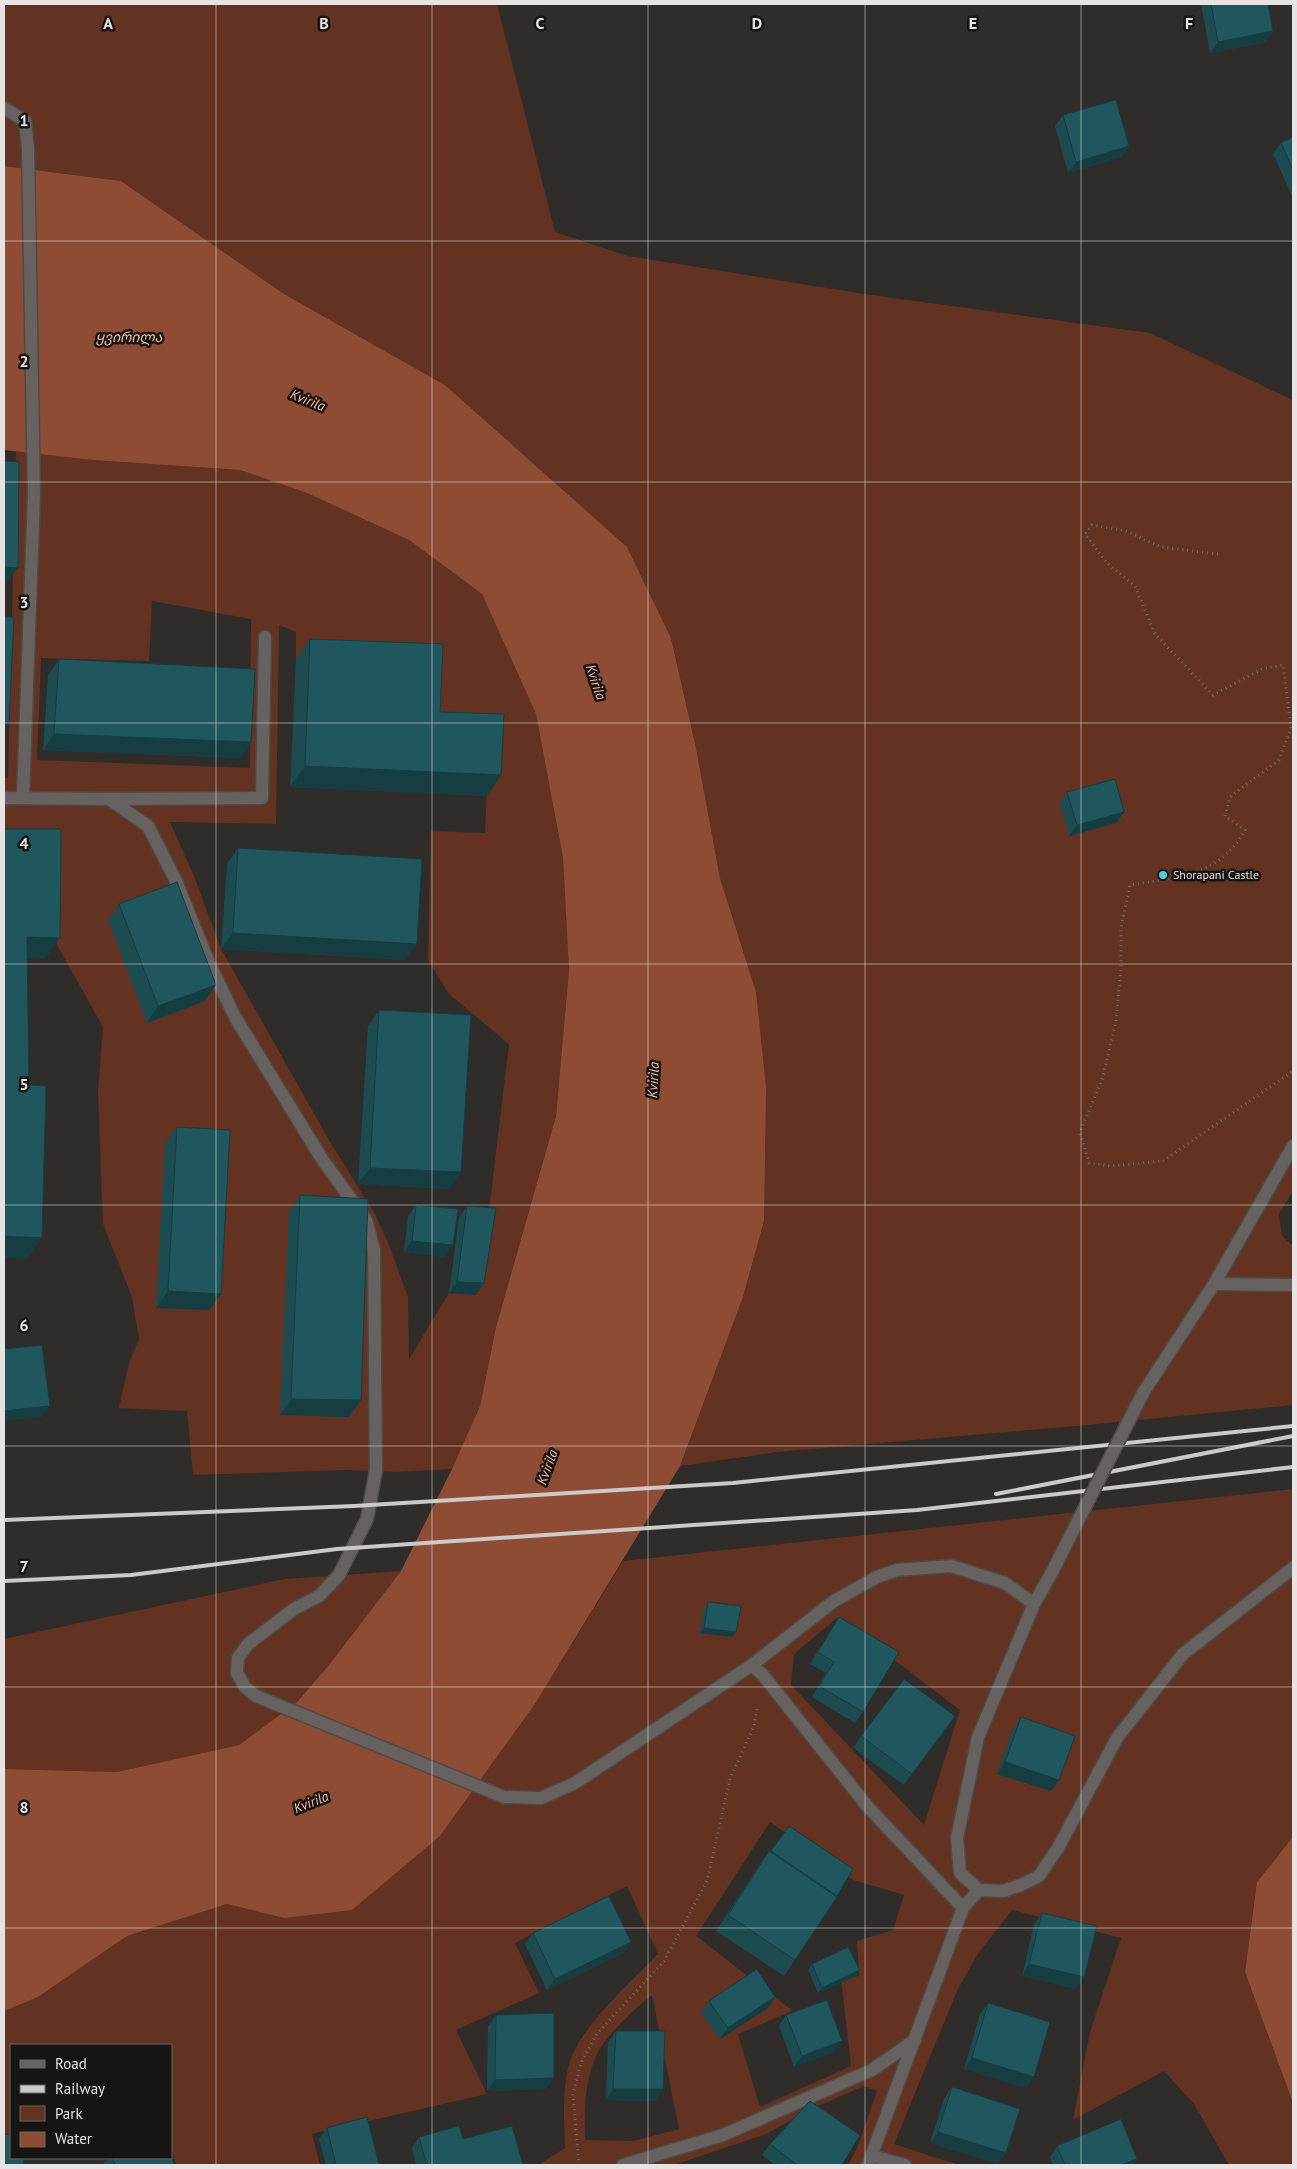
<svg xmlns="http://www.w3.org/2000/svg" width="1297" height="2169" font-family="'PT Sans','Noto Sans Georgian',sans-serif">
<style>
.green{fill:#633221;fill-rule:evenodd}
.water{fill:#8f4c34}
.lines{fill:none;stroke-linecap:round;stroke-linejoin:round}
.minor-casing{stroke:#4e4a48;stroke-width:15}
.path{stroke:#716d6c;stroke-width:3;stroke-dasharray:1 4;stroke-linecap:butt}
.minor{stroke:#676260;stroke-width:12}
.rail{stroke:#cdc9c8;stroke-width:4}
.minor-bridge-casing{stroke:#4e4a48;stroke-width:15;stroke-linecap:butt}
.minor-bridge{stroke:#676260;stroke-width:12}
.wall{fill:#1c4b51}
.shaded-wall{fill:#163d42}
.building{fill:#20575e;stroke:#163d42}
.grid{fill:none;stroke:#e7e3e2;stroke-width:1;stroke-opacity:0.55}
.poi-dot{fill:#53cbdb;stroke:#171514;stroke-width:2}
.labels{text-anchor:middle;stroke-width:5;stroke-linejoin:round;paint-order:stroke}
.poi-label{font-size:12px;fill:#e7e3e2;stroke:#171514;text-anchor:start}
.water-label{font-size:14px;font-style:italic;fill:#f8bca7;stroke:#171514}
.grid-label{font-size:16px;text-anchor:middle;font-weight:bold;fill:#e7e3e2;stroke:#171514;stroke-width:5;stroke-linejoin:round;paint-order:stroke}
</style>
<rect width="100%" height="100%" fill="#302c2a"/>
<g class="green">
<path d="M4,4h493l58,228 73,24 243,39 279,38 143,67v791l-14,23 3,22 11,10v159l-206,20 -310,27 -97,14 63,-169 21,-76 -8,-229 -36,-114 -24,-130 -25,-110 -44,-91 -182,-162 -161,-91 -163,-113 -117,-15z"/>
<path d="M16,451l77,9 147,10 67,23 102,47 73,54 54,120 27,144 6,112 -13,146 -60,211 -16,79 -28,63 -56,3 -49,-2 -154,5 -6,-64 -68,-3 10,-45 10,-24 -7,-42 -29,-73 -5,-133 5,-64 -99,-177v-72h4zM152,601l99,18 -1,149 -213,-8 4,-102 108,3zM279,625l17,7v28l133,5 -4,68 64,3 -4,97 -54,-2 -3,129 21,34 60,50 -20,167 -13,83 -27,-1 -40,66 -1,-62 -19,-52 -14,-31 -42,-67 -112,-198 -27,-73 -24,-54 106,2z"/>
<path d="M1293,1489v348l-36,45 -12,90 48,131v62h-64l-35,-61 -30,-33 -91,49 17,-88 31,-94 -109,-28 -35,45 -20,36 -63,153 65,21h-111l10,-19 19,-55 -13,-5 -48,21 -50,27 -92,31h-136l27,-17c-1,-28 -3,-57 4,-84 10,-36 63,-83 89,-110l-31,-68 -112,57 24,50 -83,37 31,64 -175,40 8,31h-144l-5,-19v-101h-160v92l-7,-1v-127l34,-12 89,-61 100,-32 57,14 156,-82 95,-132 88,-143zM838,1617l122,93 -36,115 -133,-140 3,-31zM770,1822l83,58 51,15 -11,35 -36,11 2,35 -18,2 10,88 -91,41 -22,-73 55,-23 -97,-75zM652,1995l27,134 -46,12 -48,-1c-1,-29 0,-63 13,-88 8,-16 39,-46 54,-57z"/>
<path d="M401,1571l-72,94 -32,37 -58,43 -122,27 -113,-3v-130l281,-60z"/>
</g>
<g class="water">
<path d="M4,166l117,15 163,113 161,91 182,162 44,91 25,110 24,130 36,114 10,96 -2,133 -21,76 -63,169 -145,238 -95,132 -88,74 -68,8 -57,-14 -100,32 -89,61 -34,14v-242l113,3 122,-27 58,-43 32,-37 72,-94 51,-102 28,-63 16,-79 60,-211 13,-146 -6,-112 -27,-144 -54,-120 -73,-54 -102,-47 -67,-23 -147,-10 -89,-10z"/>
<path d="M1293,1837v266l-48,-131 12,-90z"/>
</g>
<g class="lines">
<defs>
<g id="minor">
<path d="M4,108l21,13 3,28 6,346 -11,302"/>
<path d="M4,798l105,1 39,27 28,55 33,82 26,54 87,142 44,61 8,30 2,220 -9,49 -28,56 -20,21 -25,13 -46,35 -10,14 -1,15 8,14 11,9 248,101 37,1 34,-15 177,-118 82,-64 43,-24 20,-7 54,-4 54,17 29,21"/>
<path d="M109,799l153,-1 3,-161"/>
<path d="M1214,1284l79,1"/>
<path d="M1143,1393l71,-109 79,-138"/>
<path d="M1052,1572l-18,32 -56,133 -21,101 3,35 19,17 24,1 18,-6 18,-9 19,-28 59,-110 66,-84 110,-86"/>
<path d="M752,1665l10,9 106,133 95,101"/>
<path d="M872,2156l33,9"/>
<path d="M623,2165l100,-30 149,-65 43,-30"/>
<path d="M868,2165l95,-257 16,-18"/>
</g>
</defs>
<use href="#minor" class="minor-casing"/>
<g class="path">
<path d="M1218,554l-57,-7 -35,-16 -34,-6 -7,9 22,29 28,23 20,48 58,61 49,-26 21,-4 8,63 -12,32 -49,37 -5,19 20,14c-25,46 -68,47 -115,55l-9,43v40l-5,53 -14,59 -22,52 9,31 21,3 53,-5 130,-90"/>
<path d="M579,2165l-6,-70 8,-32 15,-28 68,-74 43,-80 23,-102 24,-53 3,-18"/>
</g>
<use href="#minor" class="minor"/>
<g class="rail">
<path d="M996,1494l297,-58"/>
<path d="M4,1520l350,-14 379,-23 560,-57"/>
<path d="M4,1581l127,-6 206,-26 580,-39 376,-43"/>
</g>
<defs>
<path id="minor-bridge" d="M1052,1572l91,-179"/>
</defs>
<use href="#minor-bridge" class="minor-bridge-casing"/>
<use href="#minor-bridge" class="minor-bridge"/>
</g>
<g class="wall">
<path d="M1201,4h67l5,27 -7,11 -56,11z"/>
<path d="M1063,115l59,42 -54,16 -13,-47z"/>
<path d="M1293,137v61l-20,-44 8,-11z"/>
<path d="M310,639l130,73 47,84 -197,-9 6,-127z"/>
<path d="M59,659l192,83 -11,16 -197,-8 5,-74z"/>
<path d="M1067,792l57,20 -8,11 -47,13 -9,-33z"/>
<path d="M238,848l168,112 -185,-11 6,-85z"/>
<path d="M119,904l86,97 -58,22 -39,-103z"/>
<path d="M379,1010l71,179 -92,-5 10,-158z"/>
<path d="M177,1127l44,167 -12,16 -53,-2 9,-165z"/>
<path d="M300,1195l61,205 -12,17 -69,-2 9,-203z"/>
<path d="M416,1205l29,52 -41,-5 4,-36z"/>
<path d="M467,1206l17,77 -8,12 -27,-2 10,-76z"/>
<path d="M708,1602l28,30 -4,5 -32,-4 4,-25z"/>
<path d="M839,1617l24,95 -8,11 -43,-26 14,-24 -16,-9 22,-36z"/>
<path d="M1021,1717l30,74 -54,-17 16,-45z"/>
<path d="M947,1728l-43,57 -51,-37 8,-12z"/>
<path d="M789,1826l64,43 -17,28 -52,79 -68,-45 41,-63 12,-17 1,1z"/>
<path d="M1042,1913l42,64 -8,12 -54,-13 12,-52z"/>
<path d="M533,1933l91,20 -77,37 -22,-46z"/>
<path d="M812,1964l48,6 -4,6 -38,17 -10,-23z"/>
<path d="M709,2001l59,7 -48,31 -19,-27z"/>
<path d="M988,2003l46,74 -8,11 -62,-19 16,-55z"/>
<path d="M496,2015l50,74 -59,2 1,-65z"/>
<path d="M786,2015l48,37 -40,15 -15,-41z"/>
<path d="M616,2031l47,58 -8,12 -49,-1 2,-58z"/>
<path d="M952,2087l54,66 -8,11 -68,-21 14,-44z"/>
<path d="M327,2128l52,37h-53l-7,-26z"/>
<path d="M419,2137l44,2 60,26h-107l-4,-17z"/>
<path d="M770,2144l72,21h-67l-13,-10z"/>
<path d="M1057,2146l75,19h-79l-3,-8z"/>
<path d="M108,2158h63l3,7h-71v-1z"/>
</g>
<g class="shaded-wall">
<path d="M1273,31l-7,11 -56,11 8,-11z"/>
<path d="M1129,146l-7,11 -54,16 8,-11z"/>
<path d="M4,567l14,1 -12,16h-2z"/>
<path d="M4,723h5l-5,8z"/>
<path d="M54,734l197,8 -11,16 -197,-8z"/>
<path d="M305,766l196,9 -14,21 -197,-9z"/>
<path d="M1124,812l-8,11 -47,13 8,-11z"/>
<path d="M233,933l184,11 -11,16 -185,-11z"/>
<path d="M27,937l33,1 -15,21 -33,-1z"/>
<path d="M216,985l-11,16 -58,22 11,-17z"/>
<path d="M370,1168l91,4 -11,17 -92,-5z"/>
<path d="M4,1236l38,2 -15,21 -23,-1z"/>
<path d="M412,1241l41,4 -8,12 -41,-5z"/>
<path d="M457,1282l27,1 -8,12 -27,-2z"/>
<path d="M168,1291l53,3 -12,16 -53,-2z"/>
<path d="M291,1399l70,1 -12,17 -69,-2z"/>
<path d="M50,1406l-8,11 -38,4v-10z"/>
<path d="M704,1628l32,4 -4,5 -32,-4z"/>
<path d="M1005,1762l54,18 -8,11 -54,-17z"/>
<path d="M631,1942l-7,11 -77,37 8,-11z"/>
<path d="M1029,1964l55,13 -8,12 -54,-13z"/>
<path d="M860,1970l-4,6 -38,17 4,-5z"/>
<path d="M775,1997l-7,11 -48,31 8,-11z"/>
<path d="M842,2041l-8,11 -40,15 8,-11z"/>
<path d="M972,2058l62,19 -8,11 -62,-19z"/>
<path d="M554,2078l-8,11 -59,2 8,-11z"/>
<path d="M613,2089h50l-8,12 -49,-1z"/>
<path d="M938,2132l68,21 -8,11 -68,-21z"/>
<path d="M1137,2159l-5,6h-12z"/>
</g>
<g class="building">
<path d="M1211,4h57l5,27 -55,11z"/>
<path d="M1116,100l13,46 -53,16 -13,-47z"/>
<path d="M1293,137v33l-12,-27z"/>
<path d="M4,461l15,1 -1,106 -14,-1z"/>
<path d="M4,617h10l-5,106h-5z"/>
<path d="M310,639l133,5 -3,68 64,2 -3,61 -196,-9z"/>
<path d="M59,659l196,10 -4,73 -197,-8z"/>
<path d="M1115,779l9,33 -47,13 -10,-33z"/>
<path d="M4,829h57l-1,109 -33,-1 2,148 17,1 -4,152 -38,-2z"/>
<path d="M238,848l184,11 -5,85 -184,-11z"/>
<path d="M177,882l39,103 -58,21 -39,-102z"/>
<path d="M379,1010l92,5 -10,157 -91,-4z"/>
<path d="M177,1127l53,3 -9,164 -53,-3z"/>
<path d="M300,1195l68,4 -7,201 -70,-1z"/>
<path d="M416,1205l42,4 -5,36 -41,-4z"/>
<path d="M467,1206l29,2 -12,75 -27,-1z"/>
<path d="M42,1345l8,61 -46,5v-62z"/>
<path d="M708,1602l33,4 -5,26 -32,-4z"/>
<path d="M839,1617l60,35 -36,60 -44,-26 15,-24 -16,-10z"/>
<path d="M904,1679l51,37 -43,58 -51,-38z"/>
<path d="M1021,1717l54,19 -16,44 -54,-18z"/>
<path d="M789,1826l64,43 -16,27 -66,-45z"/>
<path d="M769,1851l68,46 -42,63 -67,-45z"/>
<path d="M609,1896l22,46 -76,37 -22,-46z"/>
<path d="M1042,1913l55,13 -13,51 -55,-13z"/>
<path d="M848,1947l12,23 -38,18 -10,-24z"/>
<path d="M757,1969l18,28 -47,31 -19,-27z"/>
<path d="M827,2000l15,41 -40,15 -16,-41z"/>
<path d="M988,2003l62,19 -16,55 -62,-19z"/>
<path d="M554,2013v65l-59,2 1,-65z"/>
<path d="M616,2031h49l-2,58h-50z"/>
<path d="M952,2087l68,22 -14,44 -68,-21z"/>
<path d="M810,2101l50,34 -18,30h-45l-27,-21z"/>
<path d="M367,2117l12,48h-43l-9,-37z"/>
<path d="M1121,2119l16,40 -17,6h-55l-8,-19z"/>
<path d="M459,2126l4,13 49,-13 11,39h-96l-8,-28z"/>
<path d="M4,2134l7,1v23h13l-1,7h-19z"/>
<path d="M171,2152l3,13h-59l-3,-7h59z"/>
</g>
<path class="grid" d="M216,4v2161M432,4v2161M648,4v2161M865,4v2161M1081,4v2161M4,241h1289M4,482h1289M4,723h1289M4,964h1289M4,1205h1289M4,1446h1289M4,1687h1289M4,1928h1289"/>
<circle class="poi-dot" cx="1163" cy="875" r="5"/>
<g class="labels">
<g class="poi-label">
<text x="1173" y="879">Shorapani Castle</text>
</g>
<g class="water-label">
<text x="129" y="342">ყვირილა</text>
<text transform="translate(308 400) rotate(22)" y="5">Kvirila</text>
<text transform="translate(596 682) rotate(71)" y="5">Kvirila</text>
<text transform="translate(653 1080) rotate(-87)" y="5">Kvirila</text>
<text transform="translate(547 1467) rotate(-70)" y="5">Kvirila</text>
<text transform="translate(311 1802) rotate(-22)" y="5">Kvirila</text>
</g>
</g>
<g class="grid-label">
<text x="108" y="29">A</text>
<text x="324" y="29">B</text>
<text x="540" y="29">C</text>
<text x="757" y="29">D</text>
<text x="973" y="29">E</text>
<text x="1189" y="29">F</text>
<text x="24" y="126">1</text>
<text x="24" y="367">2</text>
<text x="24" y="608">3</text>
<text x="24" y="849">4</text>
<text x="24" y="1090">5</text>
<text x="24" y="1331">6</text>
<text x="24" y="1572">7</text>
<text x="24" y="1813">8</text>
</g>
<rect width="1297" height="2169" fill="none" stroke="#e7e3e2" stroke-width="10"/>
<rect x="10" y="2044" width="162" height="115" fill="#171514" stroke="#6a6766"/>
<rect x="20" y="2060" width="25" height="8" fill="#676260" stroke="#6a6766"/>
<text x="55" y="2069" font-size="15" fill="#e7e3e2">Road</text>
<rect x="20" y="2085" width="25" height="8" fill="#cdc9c8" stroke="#6a6766"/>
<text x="55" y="2094" font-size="15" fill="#e7e3e2">Railway</text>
<rect x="20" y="2106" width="25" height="15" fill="#633221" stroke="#6a6766"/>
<text x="55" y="2119" font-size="15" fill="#e7e3e2">Park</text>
<rect x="20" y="2132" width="25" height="15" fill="#8f4c34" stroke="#6a6766"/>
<text x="55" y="2144" font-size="15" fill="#e7e3e2">Water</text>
</svg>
